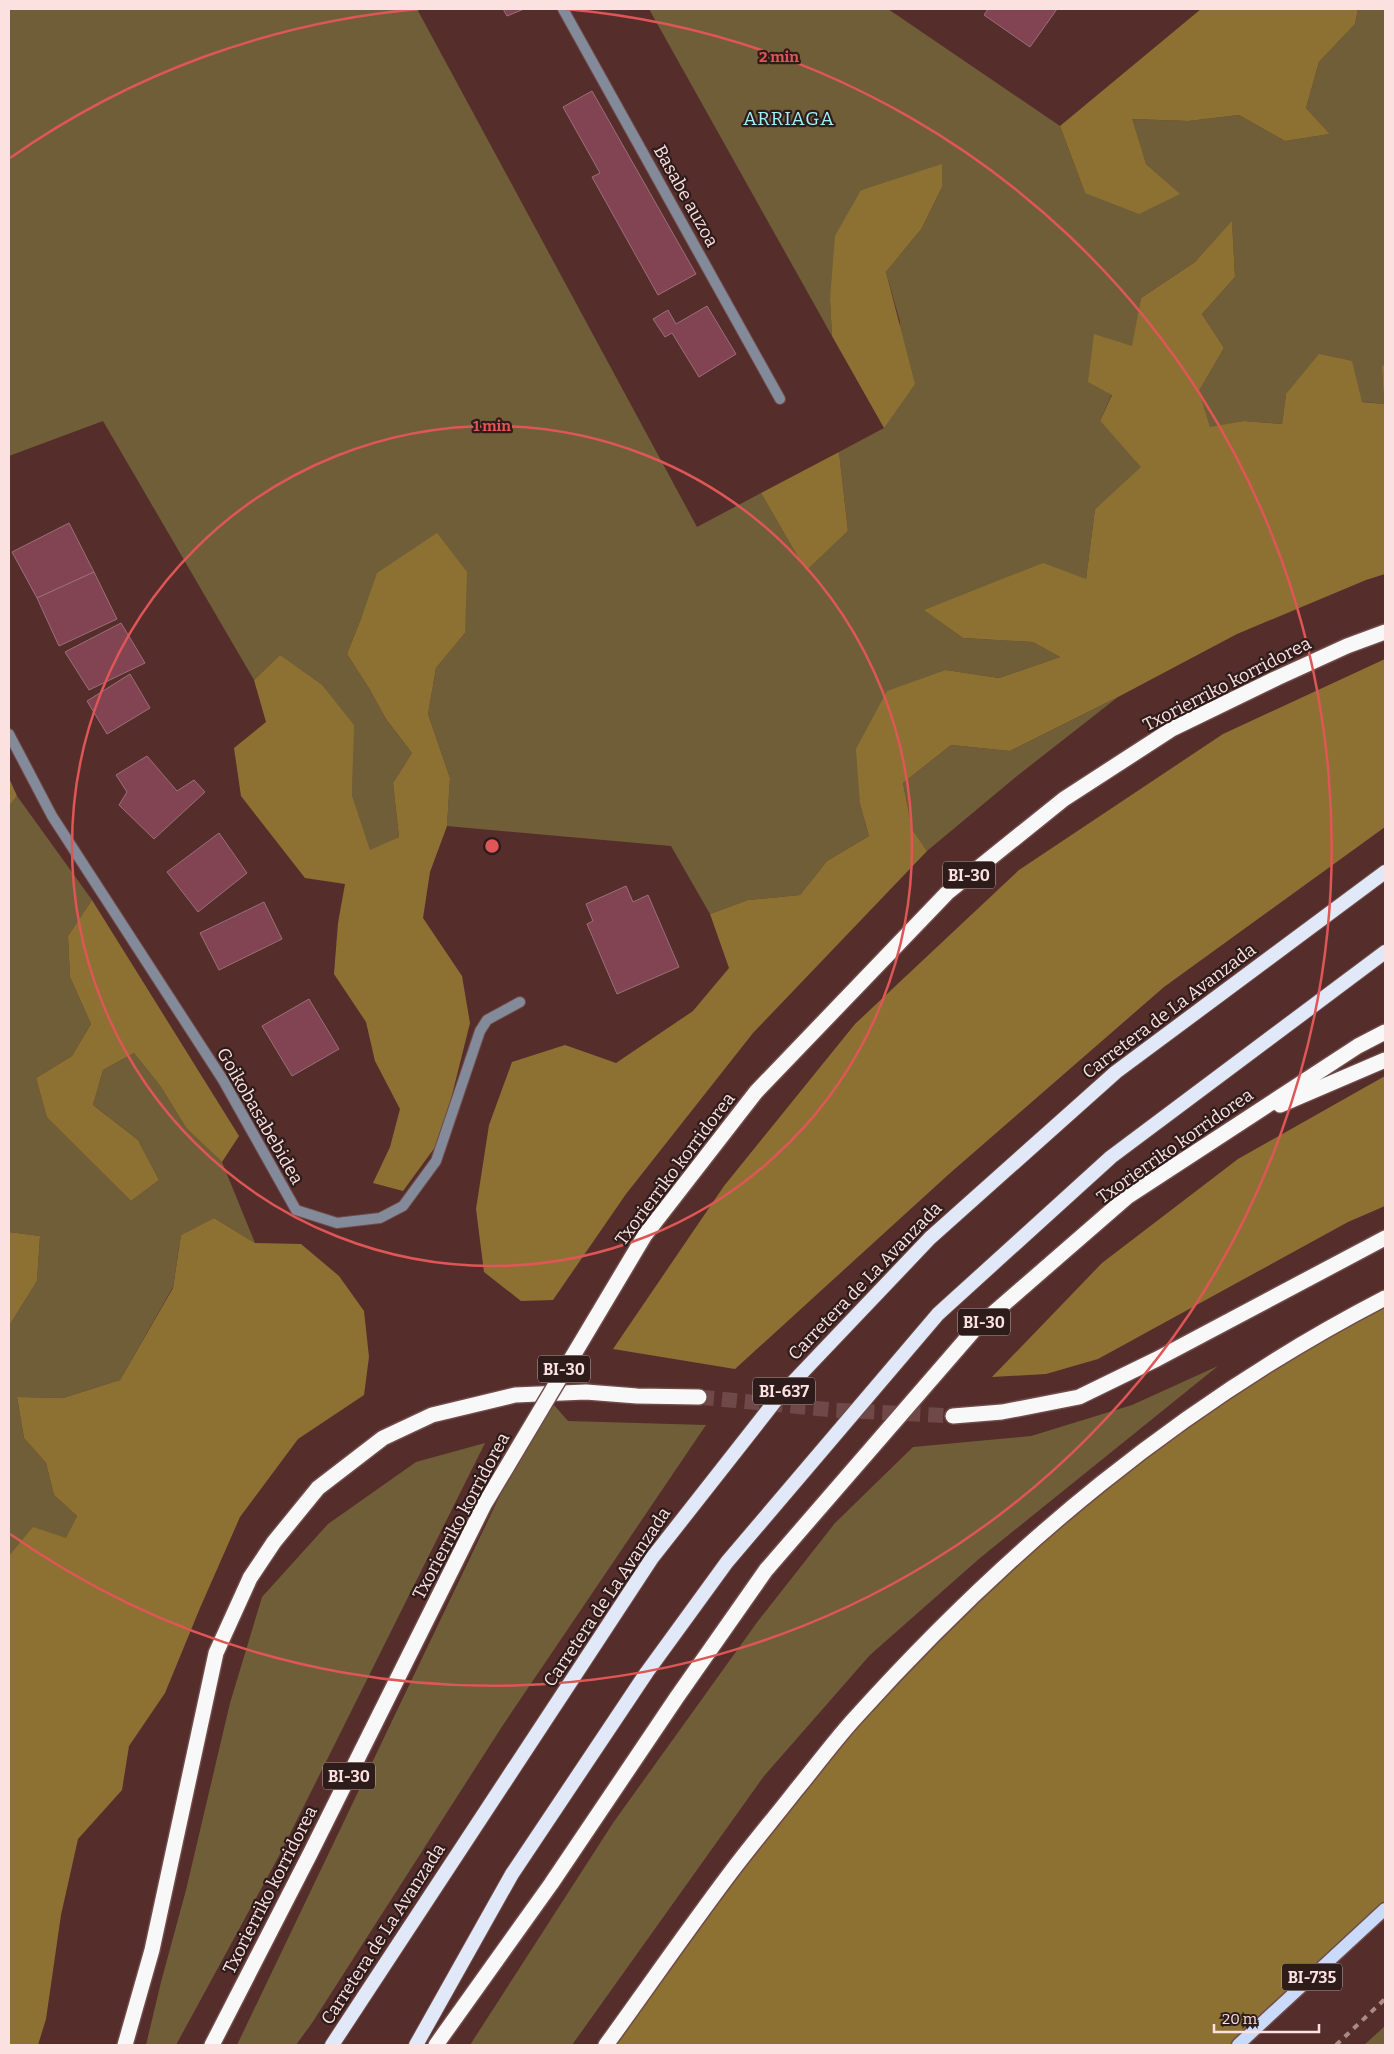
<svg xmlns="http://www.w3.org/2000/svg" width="1394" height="2054" font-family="Bitter,serif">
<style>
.green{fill:#705e38}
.forest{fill:#8d7133}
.building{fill:#824353;stroke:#9b6f79}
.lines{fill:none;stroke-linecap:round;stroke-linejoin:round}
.motorway-tunnel{stroke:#6e4947;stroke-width:15;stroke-dasharray:15 8;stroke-linecap:butt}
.minor-casing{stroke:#704b49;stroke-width:12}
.primary-casing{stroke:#704b49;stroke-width:15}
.trunk-casing{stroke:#704b49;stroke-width:16}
.motorway-casing{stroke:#704b49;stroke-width:18}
.minor{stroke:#838a9a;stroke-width:10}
.primary{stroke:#cadafa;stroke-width:12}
.trunk{stroke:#e1e9f9;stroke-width:14}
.motorway{stroke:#f8f8f8;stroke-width:15}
.rail{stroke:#aa8a88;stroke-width:4;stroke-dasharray:6 6;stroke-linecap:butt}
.motorway-bridge-casing{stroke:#704b49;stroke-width:18;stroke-linecap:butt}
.motorway-bridge{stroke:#f8f8f8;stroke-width:15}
.ring{fill:none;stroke:#df5656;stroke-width:2.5}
.labels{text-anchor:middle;stroke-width:4.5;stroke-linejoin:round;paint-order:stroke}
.shield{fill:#2e1c1b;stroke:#bea6a4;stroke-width:1}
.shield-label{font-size:16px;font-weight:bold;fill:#fbe1df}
.street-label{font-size:18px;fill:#fbe1df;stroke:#2e1c1b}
.neighbourhood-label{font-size:19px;letter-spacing:1px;fill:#a0f1fa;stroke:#2e1c1b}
.centre{fill:#df5656;stroke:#2e1c1b;stroke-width:2.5}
.ring-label{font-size:15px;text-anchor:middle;font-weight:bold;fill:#df5656;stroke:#2e1c1b;stroke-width:4.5;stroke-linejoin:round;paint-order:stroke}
</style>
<rect width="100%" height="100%" fill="#552e2c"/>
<g class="green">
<path d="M9,9h408l280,518 64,-34 45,78 42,-40 -9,-79 45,-24 16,-106 -14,-50 36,-44 20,-41v-22l-81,25 -31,110 2,36 -183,-327h239l172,117 25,67 94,1 -33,-30 -15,-45 57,2 51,-6 46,26 45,-7 -24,-26 13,-46 36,-38 3,-15h27v353l-3,5 2,37 -98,-10 -4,30 -38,-3 -34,7 -11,-37 25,-43 -22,-34 33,-37 -3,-55 -37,40 -54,36 -8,48 -33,75 42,46 -47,42 -9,70 -102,9 -59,22 38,28 70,4 27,15 -61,21 -53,-8 -86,134 9,32 -42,25 -27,34 -52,5 -38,14 -39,-68 -224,-20 3,-48 -22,-64 8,-46 29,-35 -103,-17 -15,38 23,36 16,29 26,34 -19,30 6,54 -29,14 -18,-56 1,-70 -73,-70 -26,25 -151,-259 -94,35z"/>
<path d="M1118,697l-101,79 -90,75 -15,-22 -9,-46 48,-38 59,6z"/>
<path d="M17,796l75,104 -24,36 2,41 21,47 -19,32 -36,22 11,38 84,85 28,-21 -21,-40 -45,-35 10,-35 31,-17 27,34 26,42 35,33 33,81 -41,-25 -33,17 -8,52 -53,93 -57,18 -46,-1 7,41 22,25 8,32 23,21 -11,23 -57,17v-230l28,-45 3,-45 -31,-4v-426z"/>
<path d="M1218,1366l-238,192 -110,97 -106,121 -192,269h-102l143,-222 145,-202 77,-98 78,-76 118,-11 101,-31z"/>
<path d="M547,1397l21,24 138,4 -203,300 -191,298 -16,22h-59z"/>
<path d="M485,1443l-205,411 -104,191h-30l15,-63 25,-92 44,-187 32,-106 66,-73 88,-62z"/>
<path d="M1385,2026v19h-21z"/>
</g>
<g class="forest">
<path d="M1201,9h157l-3,15 -36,38 -13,46 24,26 -45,7 -46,-26 -51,6 -56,-2 14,45 34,30 -41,20 -54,-21 -25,-67z"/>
<path d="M942,164v23l-20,41 -36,44 29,112 -31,44 -52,-92 -2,-36 5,-64 26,-46z"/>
<path d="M1232,221l3,56 -33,37 22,34 -25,43 11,36 34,-6 38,3 4,-30 33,-40 33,7 10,41 22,2 -2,-37 3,-5v212l-19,6 -129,54 -119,63 -108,54 -59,-6 -48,38 9,46 15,22 -174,182 -127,161 -73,106 -32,1 -37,-29 -8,-63 13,-84 23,-63 53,-17 51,18 77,-52 36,-43 -19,-54 38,-14 52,-5 27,-34 42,-25 -9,-32 -4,-55 31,-58 59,-21 53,8 61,-21 -27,-15 -70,-4 -39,-28 119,-47 43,16 9,-70 46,-42 -41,-46 12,-26 -24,-13 6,-48 38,12 9,-48 54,-36z"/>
<path d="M839,452l9,79 -42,40 -45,-78z"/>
<path d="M437,533l30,39 -2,61 -29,35 -8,46 22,64 -3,48 -17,46 -7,46 39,58 8,47 -29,116 -38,52 -30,-8 17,-36 10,-38 -25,-48 -9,-39 -32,-48 4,-51 7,-39 -40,-6 -64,-82 -7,-48 32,-26 -12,-42 26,-25 42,30 32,40 -2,70 18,55 29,-13 -6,-54 19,-30 -26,-34 -16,-29 -23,-36 15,-38 15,-43z"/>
<path d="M1385,659v168l-221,160 -215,187 -214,195 -122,-20 111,-163 131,-162 164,-154 204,-136z"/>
<path d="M9,778l8,18 -8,10z"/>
<path d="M92,900l147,236 -17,26 -35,-33 -26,-42 -27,-34 -31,17 -10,35 45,35 21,40 -28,21 -84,-84 -11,-39 36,-22 19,-32 -21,-47 -2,-41z"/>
<path d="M1385,1076v130l-37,16 -250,137 -52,15 -54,3 110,-114 136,-104z"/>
<path d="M214,1218l41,25 46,1 38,32 25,35 5,46 -5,38 -66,44 -58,78 -40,91 -35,85 -36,53 -7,44 -44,49 -17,76 -15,104 -8,26h-29v-489l24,-29 33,11 11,-22 -23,-21 -8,-32 -22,-25 -7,-41 46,1 57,-18 53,-92 8,-53z"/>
<path d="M9,1232l31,4 -3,45 -28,45z"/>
<path d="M1385,1298v611l-147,136h-632l126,-175 208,-243 208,-181z"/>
</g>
<g class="building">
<path d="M503,9h21l-17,7z"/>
<path d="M988,9h69l-27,38 -46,-32z"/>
<path d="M592,91l104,183 -38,21 -66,-118 8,-4 -37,-66z"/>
<path d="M707,306l29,48 -37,23 -27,-44 -7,4 -12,-18 15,-9 8,14z"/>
<path d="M69,523l25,49 -57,26 -25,-46z"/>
<path d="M94,572l23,47 -58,27 -22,-48z"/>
<path d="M121,623l24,40 -56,27 -24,-38z"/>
<path d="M130,674l20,34 -43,26 -20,-33z"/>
<path d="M147,756l30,35 17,-11 11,12 -51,47 -35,-34 8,-13 -11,-17z"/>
<path d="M219,833l28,40 -49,39 -31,-40z"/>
<path d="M626,886l7,16 15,-7 31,72 -62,27 -30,-70 6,-3 -7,-17z"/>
<path d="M264,902l18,37 -63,31 -19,-37z"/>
<path d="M309,999l30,50 -47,27 -30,-50z"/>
</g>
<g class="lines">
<path class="motorway-tunnel" d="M699,1397l134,13 120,6"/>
<defs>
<g id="minor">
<path d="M563,9l217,390"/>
<path d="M9,734l43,82 171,264 73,130 41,13 43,-5 23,-12 33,-45 44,-130 7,-11 33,-18"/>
</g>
<path id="primary" d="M1238,2045l147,-136"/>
<g id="trunk">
<path d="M332,2045l320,-487 124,-158 154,-162 186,-166 269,-200"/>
<path d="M416,2045l96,-171 135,-202 80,-110 211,-248 173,-157 274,-205"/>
</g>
<g id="motorway">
<path d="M1280,1105l105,-45"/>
<path d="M645,1235l111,-143 191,-199 117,-94 108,-70 105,-51 70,-32 38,-14"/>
<path d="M953,1416l49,-4 77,-15 78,-38 228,-121"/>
<path d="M125,2045l27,-95 64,-297 34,-75 24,-36 44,-54 65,-50 49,-23 83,-20 71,-3 51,4 62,1"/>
<path d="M212,2045l98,-191 174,-349"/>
<path d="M436,2045l115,-161 126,-187 89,-127 208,-240 153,-133 231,-151 27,-14"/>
<path d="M606,2045c42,-58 82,-116 125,-173 21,-28 44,-55 65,-82 20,-24 38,-49 59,-72 154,-171 325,-314 530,-420"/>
</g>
</defs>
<use href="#minor" class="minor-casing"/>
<use href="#primary" class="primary-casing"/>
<use href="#trunk" class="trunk-casing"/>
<use href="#motorway" class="motorway-casing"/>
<use href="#minor" class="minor"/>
<use href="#primary" class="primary"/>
<use href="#trunk" class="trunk"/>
<use href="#motorway" class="motorway"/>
<path class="rail" d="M1336,2045l49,-46"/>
<defs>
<path id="motorway-bridge" d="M484,1505l161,-270"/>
</defs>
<use href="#motorway-bridge" class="motorway-bridge-casing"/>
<use href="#motorway-bridge" class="motorway-bridge"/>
</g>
<g class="ring">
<circle cx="492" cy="846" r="420"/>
<path d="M10 158A840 840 0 0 1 419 9M565 9A840 840 0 1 1 10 1534"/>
</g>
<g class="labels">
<g class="shield">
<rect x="943" y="861.5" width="52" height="27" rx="4"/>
<rect x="958" y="1308.5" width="52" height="27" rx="4"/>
<rect x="538" y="1355.5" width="52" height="27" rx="4"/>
<rect x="753" y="1377.5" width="62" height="27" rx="4"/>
<rect x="323" y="1762.5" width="52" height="27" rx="4"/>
<rect x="1282" y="1963.5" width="60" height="27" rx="4"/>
</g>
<g class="shield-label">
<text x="969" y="881">BI-30</text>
<text x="984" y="1328">BI-30</text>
<text x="564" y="1375">BI-30</text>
<text x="784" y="1397">BI-637</text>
<text x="349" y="1782">BI-30</text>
<text x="1312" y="1983">BI-735</text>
</g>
<g class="street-label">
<text transform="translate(686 196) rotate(61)" y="6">Basabe auzoa</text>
<text transform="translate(1227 684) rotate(-27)" y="6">Txorierriko korridorea</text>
<text transform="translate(1169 1011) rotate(-37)" y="6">Carretera de La Avanzada</text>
<text transform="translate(260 1116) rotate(60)" y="6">Goikobasabebidea</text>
<text transform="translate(1175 1146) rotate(-35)" y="6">Txorierriko korridorea</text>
<text transform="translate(675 1169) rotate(-53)" y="6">Txorierriko korridorea</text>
<text transform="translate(865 1281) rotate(-46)" y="6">Carretera de La Avanzada</text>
<text transform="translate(461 1516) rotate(-62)" y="6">Txorierriko korridorea</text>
<text transform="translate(607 1597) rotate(-56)" y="6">Carretera de La Avanzada</text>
<text transform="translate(270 1890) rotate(-63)" y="6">Txorierriko korridorea</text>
<text transform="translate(383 1934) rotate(-57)" y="6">Carretera de La Avanzada</text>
</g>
<g class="neighbourhood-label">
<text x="789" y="125">ARRIAGA</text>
</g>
</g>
<circle cx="492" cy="846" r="8" class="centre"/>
<g class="ring-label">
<text x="779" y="62">2 min</text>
<text x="492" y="431">1 min</text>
</g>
<rect width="1394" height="2054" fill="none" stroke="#fbe1df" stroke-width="20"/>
<path d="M1214 2024v8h105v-8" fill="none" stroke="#fbe1df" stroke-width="2.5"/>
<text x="1222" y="2024" font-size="15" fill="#fbe1df" stroke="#2e1c1b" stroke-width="4" paint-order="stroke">20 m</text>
</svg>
